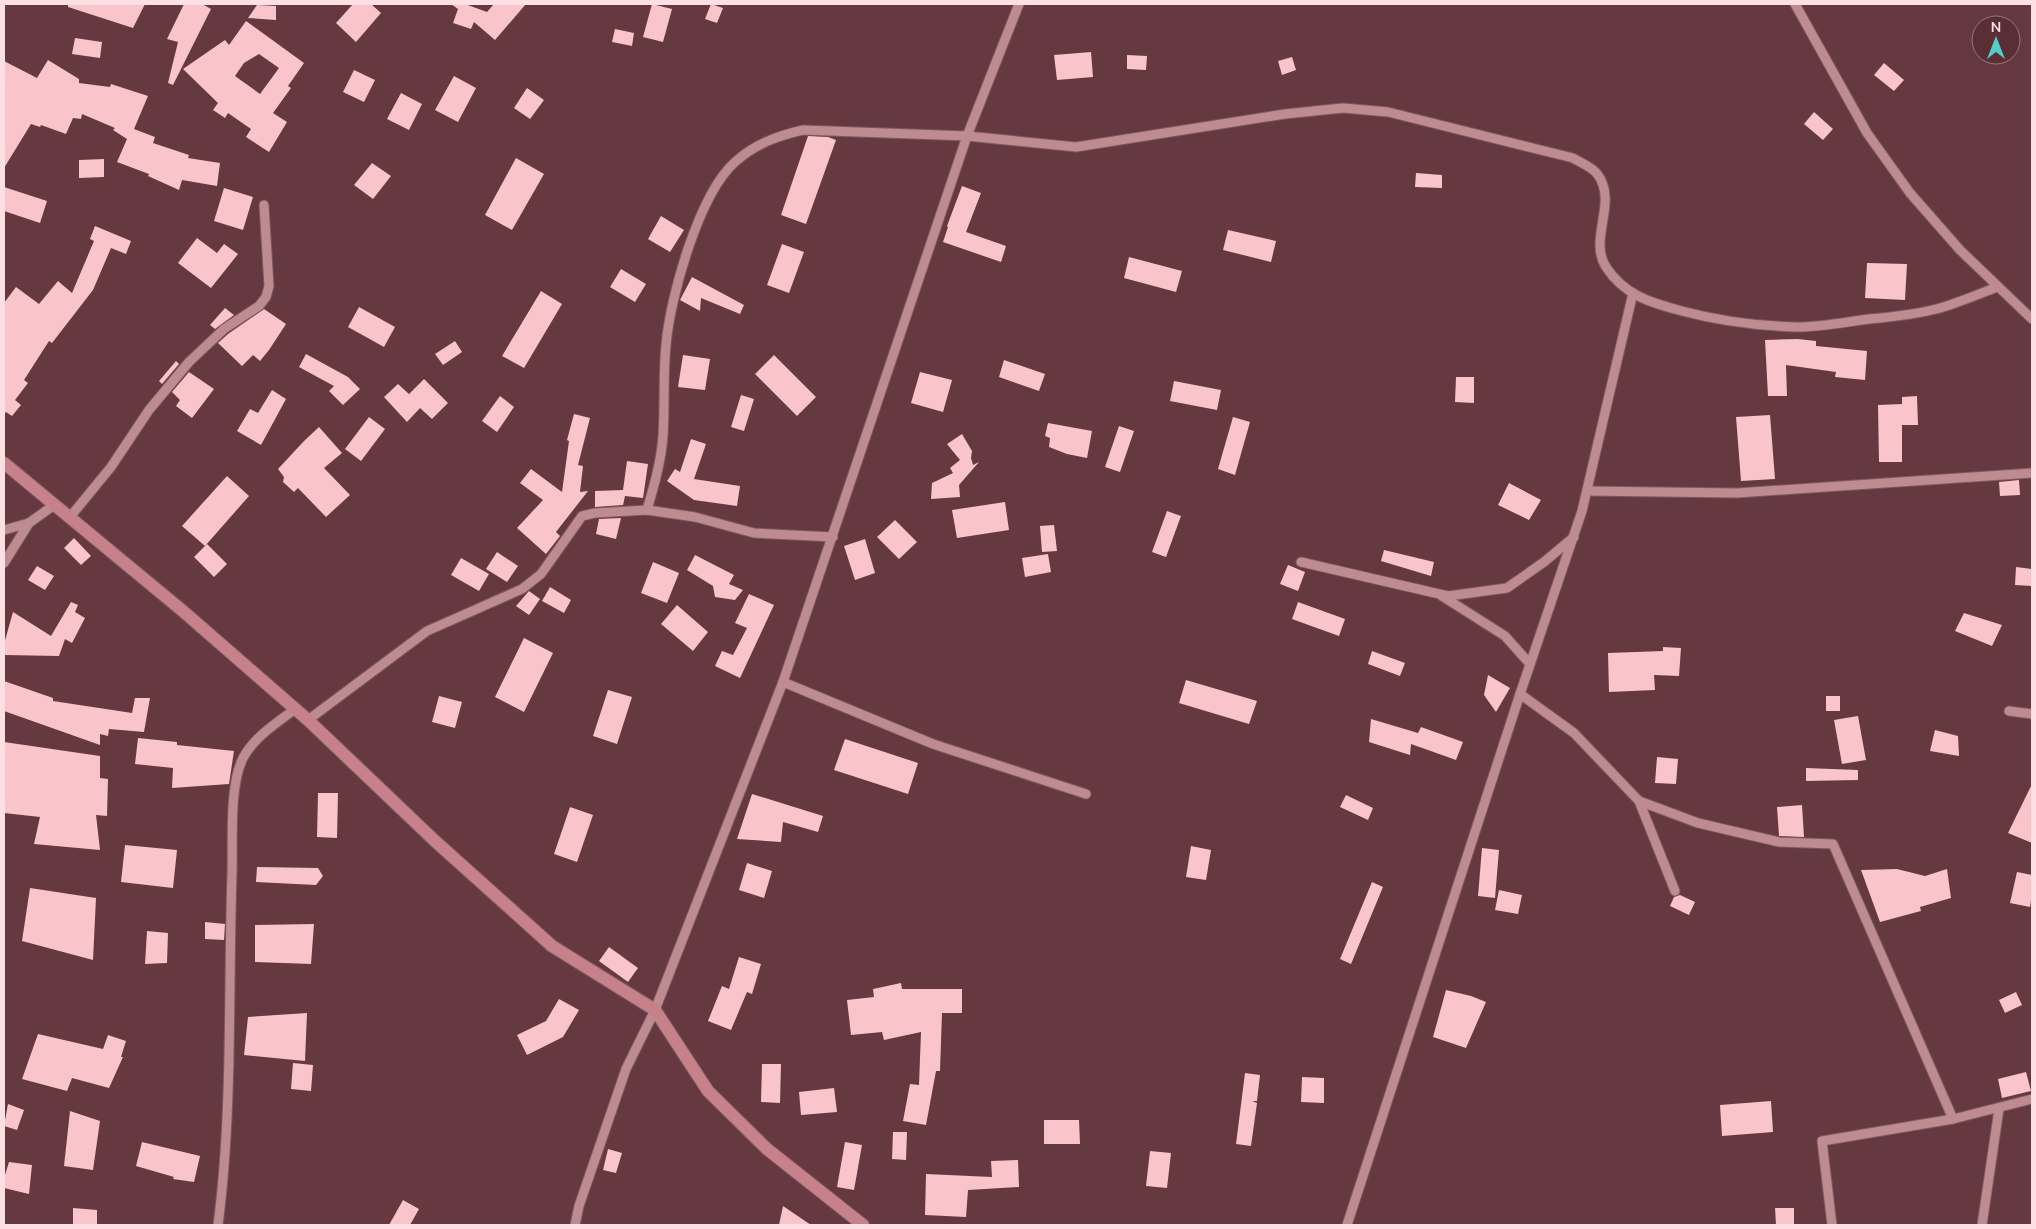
<svg xmlns="http://www.w3.org/2000/svg" width="2036" height="1229" font-family="'Nunito Sans',sans-serif">
<style>
.building{fill:#f9c4ca;fill-rule:evenodd}
.lines{fill:none;stroke-linecap:round;stroke-linejoin:round}
.minor-casing{stroke:#7e595f;stroke-width:11}
.major-casing{stroke:#7e595f;stroke-width:14}
.minor{stroke:#be8b91;stroke-width:9}
.major{stroke:#c6818b;stroke-width:12}
</style>
<rect width="100%" height="100%" fill="#65393f"/>
<g class="building">
<path d="M68,4h77l-12,24 -65,-21z"/>
<path d="M184,4h18l9,5 -38,76 -5,-2 10,-41 -11,-3z"/>
<path d="M353,4h18l10,9 -25,29 -20,-19z"/>
<path d="M451,4h14l22,8 7,-8h32l-31,36 -21,-18 -3,7 -18,-6 5,-14z"/>
<path d="M652,4l20,5 -9,33 -20,-5z"/>
<path d="M711,4l12,4 -6,15 -12,-4z"/>
<path d="M257,5l19,1v14l-28,-2z"/>
<path d="M246,21l58,42 -16,23 3,2 -18,25 14,9 -18,30 -23,-15 5,-8 -23,-16 -3,5 -12,-8 5,-7 -35,-34 42,-29 4,5zM259,54l20,14 -19,26 -25,-18 9,-13z"/>
<path d="M615,29l19,4 -2,13 -20,-4z"/>
<path d="M75,38l27,4 -2,16 -28,-4z"/>
<path d="M1091,52l2,25 -36,3 -3,-25z"/>
<path d="M1127,55l20,1 -1,14 -19,-1z"/>
<path d="M1292,57l4,13 -14,5 -4,-14z"/>
<path d="M48,60l31,19v4l31,4 1,-3 37,12 -14,33 21,8 -2,6 36,12 -1,3 32,5 -3,23 -35,-6 -3,10 -31,-14 1,-2 -32,-12 10,-23 -14,-9 2,-2 -33,-14 -1,5 -8,-1 -7,16 -25,-9 -1,2 -9,-3 -27,44v-107l33,17z"/>
<path d="M1884,63l20,17 -10,11 -20,-16z"/>
<path d="M354,70l21,10 -11,22 -21,-10z"/>
<path d="M454,76l22,12 -18,34 -23,-12z"/>
<path d="M527,88l17,12 -14,19 -16,-11z"/>
<path d="M401,93l21,11 -13,26 -22,-11z"/>
<path d="M1814,112l19,17 -10,11 -19,-16z"/>
<path d="M808,136l20,1 8,3 -30,84 -25,-9z"/>
<path d="M516,158l28,16 -32,56 -27,-15z"/>
<path d="M104,159v18l-25,1v-18z"/>
<path d="M372,163l19,13 -18,23 -19,-14z"/>
<path d="M1416,173l26,2v13l-27,-1z"/>
<path d="M962,186l19,7 -15,39 40,14 -5,16 -58,-20 5,-15 -1,-1z"/>
<path d="M4,187l43,14 -7,22 -36,-12z"/>
<path d="M224,188l29,9 -10,33 -29,-9z"/>
<path d="M661,216l23,14 -14,22 -22,-13z"/>
<path d="M95,226l36,15 -5,13 -15,-6 -18,42 -41,53 -3,-2 -25,39 4,3 -13,17 6,5 -9,11 -6,-4 -2,3v-112l12,-16 23,17 19,-23 14,12 22,-52 -4,-2z"/>
<path d="M1228,230l48,11 -5,21 -48,-12z"/>
<path d="M197,238l20,15 7,-9 14,10 -27,34 -33,-25z"/>
<path d="M782,244l22,8 -15,41 -22,-8z"/>
<path d="M1129,257l53,14 -6,21 -52,-14z"/>
<path d="M1867,263l40,1 -2,36 -40,-2z"/>
<path d="M621,269l25,15 -11,18 -25,-15z"/>
<path d="M692,277l52,28 -4,9 -39,-16 -1,13 -20,-11z"/>
<path d="M541,291l21,13 -38,64 -22,-12z"/>
<path d="M359,307l36,20 -11,20 -36,-20z"/>
<path d="M225,308l9,7 -19,14 -5,-4z"/>
<path d="M264,309l22,15 -17,26 -9,11 -7,-6 -11,11 -24,-23 10,-9z"/>
<path d="M1798,339l18,2v5l51,5 -2,29 -30,-3 1,-5 -50,-7 1,31h-19l-3,-56z"/>
<path d="M455,341l7,11 -19,13 -8,-11z"/>
<path d="M306,354l42,23 12,12 -17,16 -14,-14 5,-5 -35,-19z"/>
<path d="M683,355l27,4 -5,31 -27,-3z"/>
<path d="M774,355l42,42 -19,19 -42,-42z"/>
<path d="M1004,360l41,14 -6,17 -40,-14z"/>
<path d="M176,361l3,3 -17,20 -3,-3z"/>
<path d="M189,372l25,17 -22,29 -16,-12 4,-6 -8,-8z"/>
<path d="M920,372l32,8 -9,32 -32,-9z"/>
<path d="M1456,377h18v26l-19,-1z"/>
<path d="M424,379l24,24 -16,16 -12,-11 -13,14 -23,-25 14,-13 11,10z"/>
<path d="M1174,381l47,9 -4,20 -47,-9z"/>
<path d="M272,390l14,9 -25,46 -24,-14 13,-22 8,4z"/>
<path d="M741,395l13,4 -10,32 -13,-4z"/>
<path d="M500,396l14,11 -17,25 -15,-11z"/>
<path d="M1917,396l1,29h-16v37h-23l-1,-57 24,-1v-7z"/>
<path d="M574,414l16,4 -12,47 5,1 -3,26 8,-1 -32,41 4,4 -14,18 -29,-26 26,-28 -23,-17 11,-14 31,23 7,-51 -2,-1z"/>
<path d="M1770,415l5,64 -34,2 -5,-64z"/>
<path d="M369,417l16,12 -24,32 -16,-12z"/>
<path d="M1233,417l17,5 -15,53 -17,-6z"/>
<path d="M1048,423l44,8 -5,27 -20,-4 -18,-7 1,-9 -5,-2z"/>
<path d="M1119,426l15,5 -14,41 -15,-5z"/>
<path d="M319,427l23,26 -18,15 26,27 -24,22 -28,-29 -4,4 -11,-10 1,-5 -6,-8 26,-28z"/>
<path d="M962,434l10,17 -1,7 2,7 6,-3 -20,23 1,12 -29,2 1,-16 21,-10 -3,-5 10,-8 -13,-16z"/>
<path d="M691,439l15,5 -12,35 46,7 -3,20 -43,-6 -27,-19 8,-12 5,3z"/>
<path d="M627,461l21,3 -5,34 -18,-2 -2,9 -28,2v-16l28,-1z"/>
<path d="M227,476l22,20 -44,50 -23,-20z"/>
<path d="M2019,480l1,15 -20,1 -1,-14z"/>
<path d="M1509,483l32,17 -12,20 -31,-15z"/>
<path d="M1005,502l4,28 -52,8 -5,-28z"/>
<path d="M1167,511l14,5 -15,41 -14,-5z"/>
<path d="M621,518l-5,21 -20,-5 3,-15z"/>
<path d="M895,520l22,22 -18,17 -22,-22z"/>
<path d="M1054,525l3,26 -15,1 -2,-26z"/>
<path d="M74,538l17,18 -10,9 -17,-17z"/>
<path d="M865,539l10,34 -20,7 -11,-34z"/>
<path d="M207,544l20,20 -13,13 -20,-20z"/>
<path d="M1384,550l50,12 -3,14 -50,-15z"/>
<path d="M497,552l21,14 -11,16 -21,-13z"/>
<path d="M1048,554l3,18 -26,5 -3,-19z"/>
<path d="M695,555l39,20 -5,9 14,6 -8,10 -20,-3 -2,-11 -26,-16z"/>
<path d="M461,558l28,16 -10,17 -28,-16z"/>
<path d="M653,562l26,11 -12,30 -26,-10z"/>
<path d="M1288,565l17,7 -7,19 -18,-7z"/>
<path d="M37,566l17,10 -9,14 -17,-10z"/>
<path d="M2016,567l16,2v17l-17,-1z"/>
<path d="M550,587l21,13 -7,13 -22,-12z"/>
<path d="M529,591l11,8 -11,16 -13,-9z"/>
<path d="M749,594l25,11 -34,73 -25,-12 7,-15 11,4 14,-27 -12,-5z"/>
<path d="M71,602l7,3 -3,7 10,6 -13,25 -7,-4 -6,17 -55,-1v-11l9,-32 38,24z"/>
<path d="M1298,602l47,17 -6,17 -47,-17z"/>
<path d="M677,605l31,27 -15,19 -32,-27z"/>
<path d="M1964,613l38,12 -10,21 -37,-15z"/>
<path d="M524,638l29,15 -29,59 -29,-15z"/>
<path d="M1663,647l18,1 -2,28 -25,-1 1,15 -46,2 -1,-39 55,-2z"/>
<path d="M1372,651l33,12 -5,13 -32,-12z"/>
<path d="M1488,675l22,13 -14,24 -12,-17z"/>
<path d="M1186,680l71,21 -8,23 -70,-21z"/>
<path d="M4,681l49,17v3l79,12 3,-15h15l-6,34 -35,-3 -1,7 -8,-2v11l-96,-34z"/>
<path d="M608,690l24,7 -15,47 -24,-8z"/>
<path d="M439,696l23,6 -7,26 -23,-6z"/>
<rect x="1826" y="696" width="14" height="15"/>
<path d="M1858,716l8,44 -24,4 -8,-44z"/>
<path d="M1371,719l47,14 3,-6 42,15 -7,18 -45,-16 -1,11 -41,-13z"/>
<path d="M1935,730l23,6 1,20 -29,-5z"/>
<path d="M138,738l39,4v3l57,6 -5,33 -57,4 1,-20 -38,-4z"/>
<path d="M845,739l73,24 -10,31 -74,-24z"/>
<path d="M4,742l96,14v22l8,1 -1,37 -11,-1 4,35 -66,-6 6,-27 -36,-4z"/>
<path d="M1657,757l21,2 -2,25 -21,-1z"/>
<path d="M1806,768l52,2v10l-52,1z"/>
<path d="M2032,784v59l-24,-10z"/>
<path d="M318,793h20l-1,45 -20,-1z"/>
<path d="M752,794l71,22 -5,16 -35,-10 -2,20 -44,-3z"/>
<path d="M1346,795l27,13 -5,12 -28,-13z"/>
<path d="M1802,805l2,32 -25,-1 -2,-29z"/>
<path d="M570,807l23,8 -16,47 -23,-8z"/>
<path d="M125,845l52,5 -4,38 -52,-6z"/>
<path d="M1191,846l20,4 -5,30 -20,-3z"/>
<path d="M1482,848l17,2 -4,48 -17,-2z"/>
<path d="M747,863l25,8 -8,27 -25,-8z"/>
<path d="M257,867l61,1 5,8 -7,9 -60,-3z"/>
<path d="M1897,869l28,7 22,-7 4,29 -31,9 1,4 -41,11 -19,-52z"/>
<path d="M2017,872l15,3v20l-2,12 -20,-4z"/>
<path d="M1372,882l11,5 -32,77 -11,-5z"/>
<path d="M30,888l66,10 -3,62 -71,-19z"/>
<path d="M1499,890l23,5 -4,19 -23,-4z"/>
<path d="M1680,895l15,7 -6,13 -19,-9 4,-9z"/>
<path d="M205,922l20,2 -1,16 -19,-1z"/>
<path d="M314,924l-3,40 -56,-2v-37z"/>
<path d="M147,931l21,2 -1,30 -22,1z"/>
<path d="M609,947l29,21 -10,14 -29,-21z"/>
<path d="M739,957l22,7 -9,30 -5,-2 -16,38 -23,-9 14,-35 7,3z"/>
<path d="M901,983l1,6h60v24h-20l-2,58h-4l-10,54 -23,-4 7,-37 9,1 2,-53 -37,8 -2,-8 -31,3 -4,-35 27,-3 -1,-8z"/>
<path d="M1446,990l25,6 15,6 -20,46 -33,-11z"/>
<path d="M2016,992l6,13 -17,8 -6,-13z"/>
<path d="M559,999l20,11 -16,27 -36,18 -10,-20 29,-14z"/>
<path d="M307,1013l-2,48 -61,-6 4,-38z"/>
<path d="M38,1034l65,15 5,-14 18,6 -5,16h2l-14,31 -37,-10 -5,13 -45,-12z"/>
<path d="M293,1063l20,2 -2,26 -20,-2z"/>
<path d="M762,1064h19l-1,39 -19,-1z"/>
<path d="M2026,1072l5,19 -29,7 -4,-19z"/>
<path d="M1245,1073l15,2 -3,26h-5l5,2 -6,43 -15,-2z"/>
<path d="M1302,1077l22,1v25l-23,-1z"/>
<path d="M834,1088l3,24 -36,3 -2,-23z"/>
<path d="M1771,1101l2,31 -51,4 -2,-31z"/>
<path d="M8,1104l16,6 -7,20 -13,-4z"/>
<path d="M70,1111l30,10 -7,49 -29,-4z"/>
<path d="M1044,1120h35l1,24h-36z"/>
<path d="M893,1132h14l-1,28 -14,-1z"/>
<path d="M142,1142l58,14 -6,26 -21,-3 1,-2 -38,-11z"/>
<path d="M845,1142l17,3 -8,45 -17,-3z"/>
<path d="M608,1149l14,4 -6,20 -13,-3z"/>
<path d="M1150,1151l21,2 -4,35 -21,-2z"/>
<path d="M1018,1160l1,27 -51,3 -2,27 -41,-2 1,-41 66,3 -1,-16z"/>
<path d="M9,1162l23,3 -3,29 -25,-6v-10z"/>
<path d="M403,1200l16,9 -9,16h-21z"/>
<path d="M783,1206l28,19h-32z"/>
<path d="M73,1208l24,2v15h-24z"/>
<path d="M1775,1208h19v17h-18z"/>
</g>
<g class="lines">
<defs>
<g id="minor">
<path d="M1795,4l72,129 43,60 50,57 72,69"/>
<path d="M1587,491l150,2 295,-20"/>
<path d="M647,510c7,-24 14,-48 16,-74 2,-30 0,-61 3,-91 4,-48 33,-151 69,-183 20,-18 42,-26 68,-32l164,6 109,11 209,-33 58,-6 45,4 185,46c8,5 20,9 25,17 20,28 -10,64 8,92 18,28 45,36 76,44 37,10 77,15 116,16 23,0 48,-5 71,-8 24,-2 49,-5 71,-11 20,-6 39,-14 57,-21"/>
<path d="M70,517l41,-50 38,-57 40,-48 35,-33 35,-23 7,-9 3,-11 -5,-81"/>
<path d="M4,530l25,-7"/>
<path d="M1301,562l147,34 59,-8 37,-26 30,-25"/>
<path d="M4,563l25,-40 25,-18"/>
<path d="M1442,596l63,40 25,28"/>
<path d="M783,682l150,62 153,50"/>
<path d="M1520,694l54,39 65,68 59,22 81,19 54,2 120,275"/>
<path d="M2009,711l23,3"/>
<path d="M308,720l119,-89 95,-42 19,-15 41,-58 13,-3 52,-3 48,7 59,16 79,4"/>
<path d="M1639,801l36,90"/>
<path d="M218,1225c15,-116 10,-234 14,-351 1,-33 -3,-88 11,-116 11,-21 34,-35 52,-49"/>
<path d="M575,1225l4,-19 47,-137 29,-59 128,-328 184,-546 52,-132"/>
<path d="M1347,1225l173,-531 62,-183 51,-218"/>
<path d="M1832,1225l-10,-84 131,-22 79,-20"/>
<path d="M1982,1225l17,-116"/>
</g>
<path id="major" d="M4,463l180,149 124,108 127,121 117,105 103,64 53,81 59,58 96,76"/>
</defs>
<use href="#minor" class="minor-casing"/>
<use href="#major" class="major-casing"/>
<use href="#minor" class="minor"/>
<use href="#major" class="major"/>
</g>
<rect width="2036" height="1229" fill="none" stroke="#fde0e3" stroke-width="10"/>
<g transform="translate(1996 40)"><circle r="24" fill="#592e35" stroke="#9b757b"/>
<path d="M0-4L9 19L0 12L-9 19Z" fill="#54cdc8"/>
<text y="-8" font-size="14" font-weight="bold" text-anchor="middle" fill="#fde0e3">N</text>
</g>
</svg>
